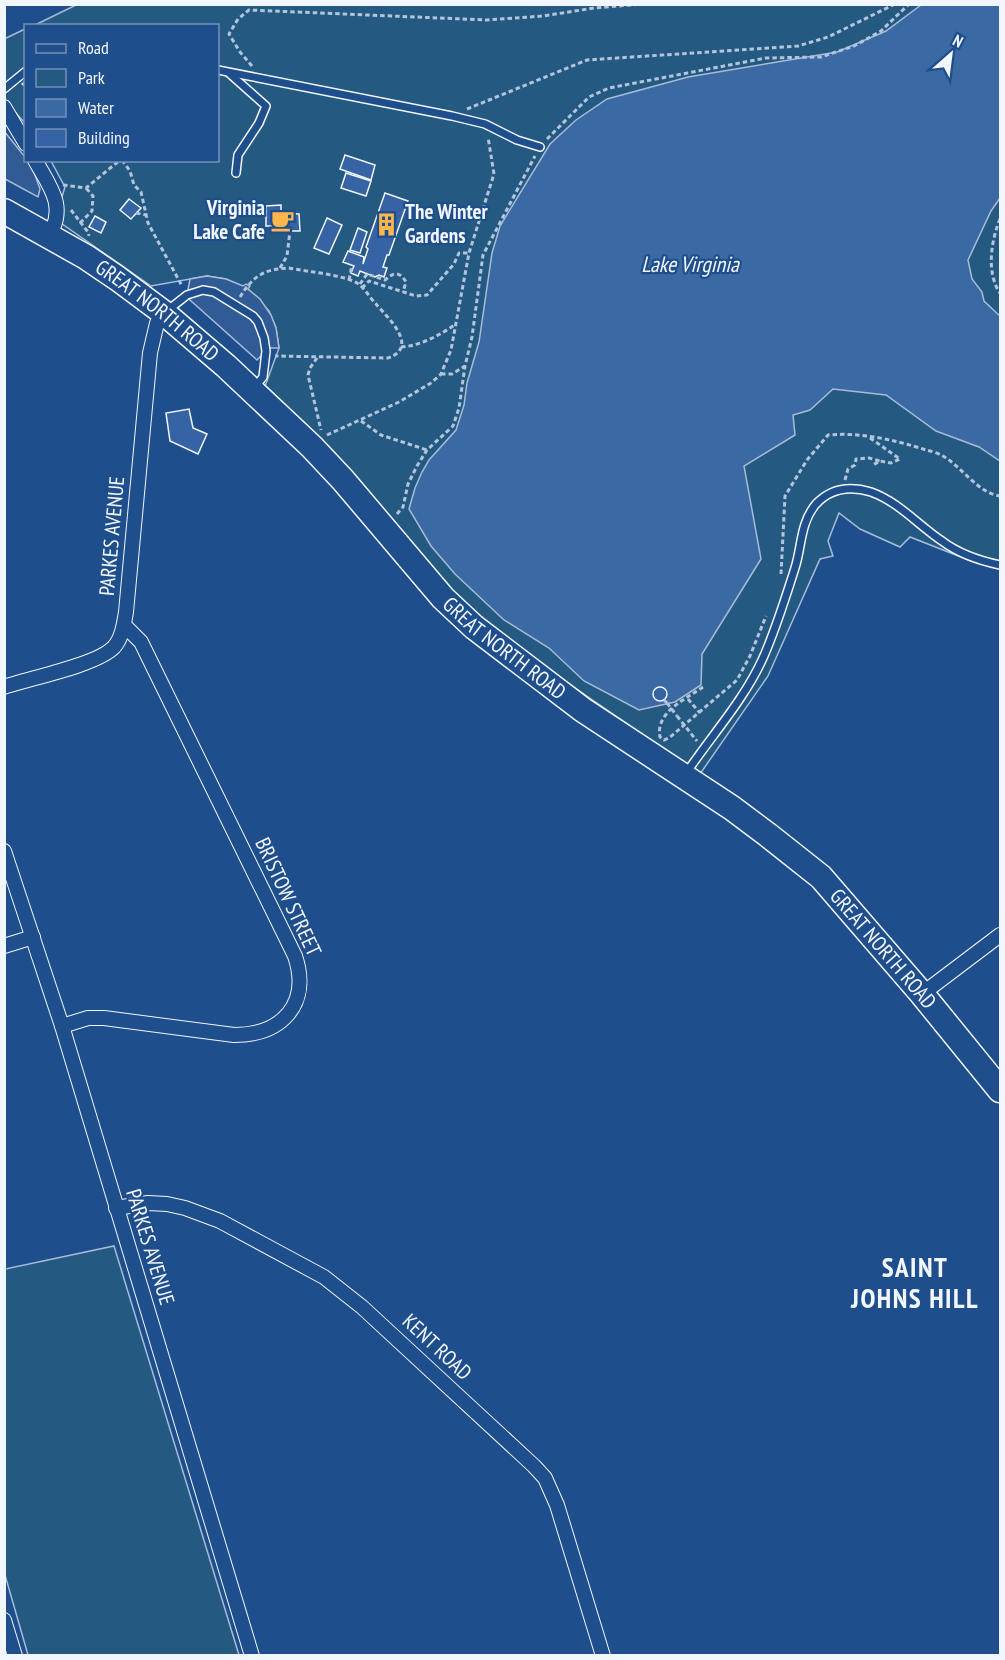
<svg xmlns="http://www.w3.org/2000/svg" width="1005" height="1660" font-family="'PT Sans Narrow',sans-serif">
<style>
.green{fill:#245a82;stroke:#a8bbd7;stroke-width:1.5}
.parking{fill:#305b95;stroke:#a8bbd7;stroke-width:1.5}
.water{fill:#3b69a3;stroke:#a8bbd7;stroke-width:1.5}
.building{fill:#3563a3;stroke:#f2f6ff;stroke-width:1.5}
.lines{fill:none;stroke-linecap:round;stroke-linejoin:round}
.lane-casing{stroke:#f2f6ff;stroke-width:10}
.street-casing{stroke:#f2f6ff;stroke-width:16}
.highway-casing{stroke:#f2f6ff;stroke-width:27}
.path{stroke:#b3c4dc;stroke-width:3;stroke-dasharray:4.5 3;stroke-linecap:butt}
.lane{stroke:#1f4e8c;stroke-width:7}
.street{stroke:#1f4e8c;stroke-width:14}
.highway{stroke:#1f4e8c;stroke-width:24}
.path-bridge{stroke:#b3c4dc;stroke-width:3;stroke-dasharray:4.5 3;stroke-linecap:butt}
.fence{stroke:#f2f6ff;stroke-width:1.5;stroke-dasharray:8 3;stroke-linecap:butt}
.labels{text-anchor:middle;stroke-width:4.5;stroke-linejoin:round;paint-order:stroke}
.poi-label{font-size:21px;font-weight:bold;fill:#f2f6ff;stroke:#1f4e8c;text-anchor:end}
.street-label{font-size:21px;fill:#f2f6ff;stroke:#1f4e8c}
.water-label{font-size:22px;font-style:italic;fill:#f2f6ff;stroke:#1f4e8c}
.district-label{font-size:27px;font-weight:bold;letter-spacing:1.5px;fill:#f2f6ff;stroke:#1f4e8c}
</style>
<rect width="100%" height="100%" fill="#1f4e8c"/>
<g class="green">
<path d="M78,4l922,1v564l-29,-8 -61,-24 -10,10 -40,-18 -21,-16 -11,28 5,15 -13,3 -52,117 -68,98 -208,-143 -91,-92 -137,-150 15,-41 -3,-20 -7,-17 -21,-22 -22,-10 -19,-3 -56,10 -96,-67 10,-32 -14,-26 167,-1v-134h-185z"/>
<path d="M25,29v94l-20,-22 -1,-62z"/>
<path d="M114,1246l125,409h-211l-23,-80v-306z"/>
</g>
<g class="parking">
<path d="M4,131l21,26 1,3 5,4 9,25 -2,8 -33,-18z"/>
<path d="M207,276l19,3 17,7 3,-2 4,2 -2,3 12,10 11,16 5,13 3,20h-10l-12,12 -67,-60 -3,-5 3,-16z"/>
</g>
<path class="water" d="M921,5h79v193l-9,13 -23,49 4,19 10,13 2,9 16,15v145l-21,-14 -43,-16 -50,-36 -53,-6 -23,21 -17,5 2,20 -51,31 17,93 -59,95 -1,31 -26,17 -36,8 -55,-29 -35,-33 -45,-28 -49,-46 -24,-28 -22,-37 6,-21 7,-16 7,-12 27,-30 8,-25 3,-22 12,-41 13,-89 8,-27 50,-82 26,-24 31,-21 81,-22 149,-25 49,-21z"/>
<g class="building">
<path d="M345,155l30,10 -4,15 -31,-11z"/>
<path d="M346,173l25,8 -5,15 -25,-8z"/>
<path d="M385,193l23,8 -19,54h-2l-4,12 4,1 -3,9 -5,-2 -4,2 -15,-6 -2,5 -7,-3 3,-7 -11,-4 5,-11 16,6 -1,7 5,-15 -2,-2z"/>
<path d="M129,199l12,9 -10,11 -11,-9z"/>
<path d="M281,205v8l18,1 1,17h-24l-4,-2v-3h-6v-20z"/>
<path d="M95,216l11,6 -5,11 -12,-6z"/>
<path d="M327,218l15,7 -13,29 -15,-6z"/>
<path d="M358,228l9,4 -7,21 -10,-3z"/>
<path d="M189,409l4,19 14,6 -9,20 -28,-13 -4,-28z"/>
<circle cx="660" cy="694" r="7"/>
</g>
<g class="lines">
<defs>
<g id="lane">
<path d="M218,70l234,46 33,8 32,16 23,7"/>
<path d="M230,74l36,32 -7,17 -21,32 -2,18"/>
<path d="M4,89l22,-18"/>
<path d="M168,310l19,-15 16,-5 11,2 39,24 5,6 6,16 2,13 -3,26 -8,10"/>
<path d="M687,772c25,-37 57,-72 76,-114 13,-29 22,-59 32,-90 7,-22 5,-45 21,-64 15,-16 35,-18 55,-12 28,10 47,33 71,49 16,12 39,20 58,24"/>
</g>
<g id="street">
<path d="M4,107l22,37"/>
<path d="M35,160c15,27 32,46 14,76"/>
<path d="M4,687c26,-9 93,-22 110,-40 8,-9 10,-23 12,-35l24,-259 7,-30 7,-10"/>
<path d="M4,851l58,175 190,630"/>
<path d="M4,946l29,-9"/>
<path d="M922,994l78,-59"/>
<path d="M62,1026l26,-8h16l130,17c48,0 77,-31 61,-79l-154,-314 -17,-17"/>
<path d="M116,1208l32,-5 19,1 18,4 35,13 104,56 38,30 172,159 11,12 12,27 46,151"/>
<path d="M4,1620l11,36"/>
</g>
<g id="highway">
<path id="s1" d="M4,211l82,46 31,21 47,35 62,53 86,81 31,33 100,118 31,29 109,83 149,98 36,27 53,42 101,117 78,96"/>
</g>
</defs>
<use href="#lane" class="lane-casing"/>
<use href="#street" class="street-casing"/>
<use href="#highway" class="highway-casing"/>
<g class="path">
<path d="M252,66l-12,-14 -11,-18 9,-15 11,-9 238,10 56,-4 51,-8 49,-4"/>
<path d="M467,109l120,-49 211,-14 30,-9 67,-33"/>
<path d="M547,139l42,-42 20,-9 157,-30 55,-1 33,-11 27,-15 28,-27"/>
<path d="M122,160l8,11 4,14 7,7 7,31 34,63"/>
<path d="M63,185l23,3 34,-28"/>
<path d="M71,210l17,22 1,4"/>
<path d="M136,213l10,2"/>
<path d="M1000,219c-9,22 -14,54 0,74"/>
<path d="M80,223l12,-12 1,-15 -7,-8"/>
<path d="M280,268l7,-12 3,-25"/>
<path d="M349,280l3,-15"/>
<path d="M360,284l7,-10 18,6c8,-7 14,-10 21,2l-3,10"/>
<path d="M362,288l7,-7 47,15 11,-1 27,-31 5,-11h10"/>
<path d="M240,297c13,-21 24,-28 49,-29 19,4 51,6 68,15 7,4 13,15 19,21 12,14 44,43 12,54l-113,-2"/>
<path d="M401,347c19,-1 39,-12 55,-23"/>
<path d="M317,358l-7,10 -2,7 13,55"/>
<path d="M441,374h11l13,-8"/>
<path d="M361,421l20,14 46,15"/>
<path d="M327,435l72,-33 32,-19 10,-9 10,-24 18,-97 25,-79 -6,-37"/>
<path d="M870,438l30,21 -9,4 -11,-2 -7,4"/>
<path d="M845,480l3,-11 7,-4 1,-6 13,-1 11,3"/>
<path d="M397,514l6,-7 5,-23 9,-18 10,-16 26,-24 6,-18 6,-42 7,-29 11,-82 52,-99"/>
<path d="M781,574l4,-78 22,-36 21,-25c33,-3 67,5 98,15 5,1 12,3 17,6 19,11 35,37 57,40"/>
<path d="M703,687c-17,12 -48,25 -43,50l4,3 5,-2 68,-58 13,-24 16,-40"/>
<path d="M688,699l12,14"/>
<path d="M664,700l3,3"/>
<path d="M677,716l20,25"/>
</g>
<use href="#lane" class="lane"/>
<use href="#street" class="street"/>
<use href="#highway" class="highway"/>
<path class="path-bridge" d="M667,703l10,13"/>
<path class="fence" d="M26,81l-4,3 4,3"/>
</g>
<defs>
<symbol id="cafe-bare" viewBox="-9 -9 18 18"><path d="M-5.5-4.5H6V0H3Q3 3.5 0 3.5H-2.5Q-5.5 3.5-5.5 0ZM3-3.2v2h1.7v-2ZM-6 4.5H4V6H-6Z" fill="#ffb74d" stroke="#1f4e8c" stroke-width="2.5" paint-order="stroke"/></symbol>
<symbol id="building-bare" viewBox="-9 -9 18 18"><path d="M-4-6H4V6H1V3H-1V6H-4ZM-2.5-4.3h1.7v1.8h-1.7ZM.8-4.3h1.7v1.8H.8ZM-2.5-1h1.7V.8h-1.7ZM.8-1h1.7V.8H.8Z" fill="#ffb74d" stroke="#1f4e8c" stroke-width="2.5" paint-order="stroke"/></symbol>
</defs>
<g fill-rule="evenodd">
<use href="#cafe-bare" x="266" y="204" width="33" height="33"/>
<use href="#building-bare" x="370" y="208" width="33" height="33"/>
</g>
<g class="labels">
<g class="poi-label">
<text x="265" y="215">Virginia<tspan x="265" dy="24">Lake Cafe</tspan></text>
<text x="405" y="219" text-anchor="start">The Winter<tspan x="405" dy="24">Gardens</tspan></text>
</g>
<g class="street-label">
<text dy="7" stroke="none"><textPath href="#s1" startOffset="183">GREAT NORTH ROAD</textPath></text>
<text transform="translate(112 536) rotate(-85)" y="7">PARKES AVENUE</text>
<text dy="7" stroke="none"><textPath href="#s1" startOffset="669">GREAT NORTH ROAD</textPath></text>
<text transform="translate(288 897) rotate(65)" y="7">BRISTOW STREET</text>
<text dy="7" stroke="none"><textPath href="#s1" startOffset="1155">GREAT NORTH ROAD</textPath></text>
<text transform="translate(150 1247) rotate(73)" y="7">PARKES AVENUE</text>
<text transform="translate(437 1347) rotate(43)" y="7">KENT ROAD</text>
</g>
<g class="water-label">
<text x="690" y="272">Lake Virginia</text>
</g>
<g class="district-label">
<text x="915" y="1277">SAINT<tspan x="915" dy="31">JOHNS HILL</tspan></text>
</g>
</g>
<rect width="1005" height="1660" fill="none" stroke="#f2f6ff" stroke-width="12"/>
<rect x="24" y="24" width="195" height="138" fill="#1f4e8c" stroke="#7391ba" stroke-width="1.5"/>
<rect x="36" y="44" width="30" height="9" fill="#1f4e8c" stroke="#7391ba" stroke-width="1.5"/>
<text x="78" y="54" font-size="18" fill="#f2f6ff">Road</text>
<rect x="36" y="69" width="30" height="18" fill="#245a82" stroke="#7391ba" stroke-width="1.5"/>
<text x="78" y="84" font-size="18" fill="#f2f6ff">Park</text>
<rect x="36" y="99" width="30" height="18" fill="#3b69a3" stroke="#7391ba" stroke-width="1.5"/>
<text x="78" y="114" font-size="18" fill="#f2f6ff">Water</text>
<rect x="36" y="129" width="30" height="18" fill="#3563a3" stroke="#7391ba" stroke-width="1.5"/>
<text x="78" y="144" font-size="18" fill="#f2f6ff">Building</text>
<g transform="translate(951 54) rotate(28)" stroke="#1f4e8c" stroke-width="4.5" paint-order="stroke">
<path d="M0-4.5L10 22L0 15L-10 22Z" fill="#f2f6ff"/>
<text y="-9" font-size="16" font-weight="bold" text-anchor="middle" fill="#f2f6ff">N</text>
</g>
</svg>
